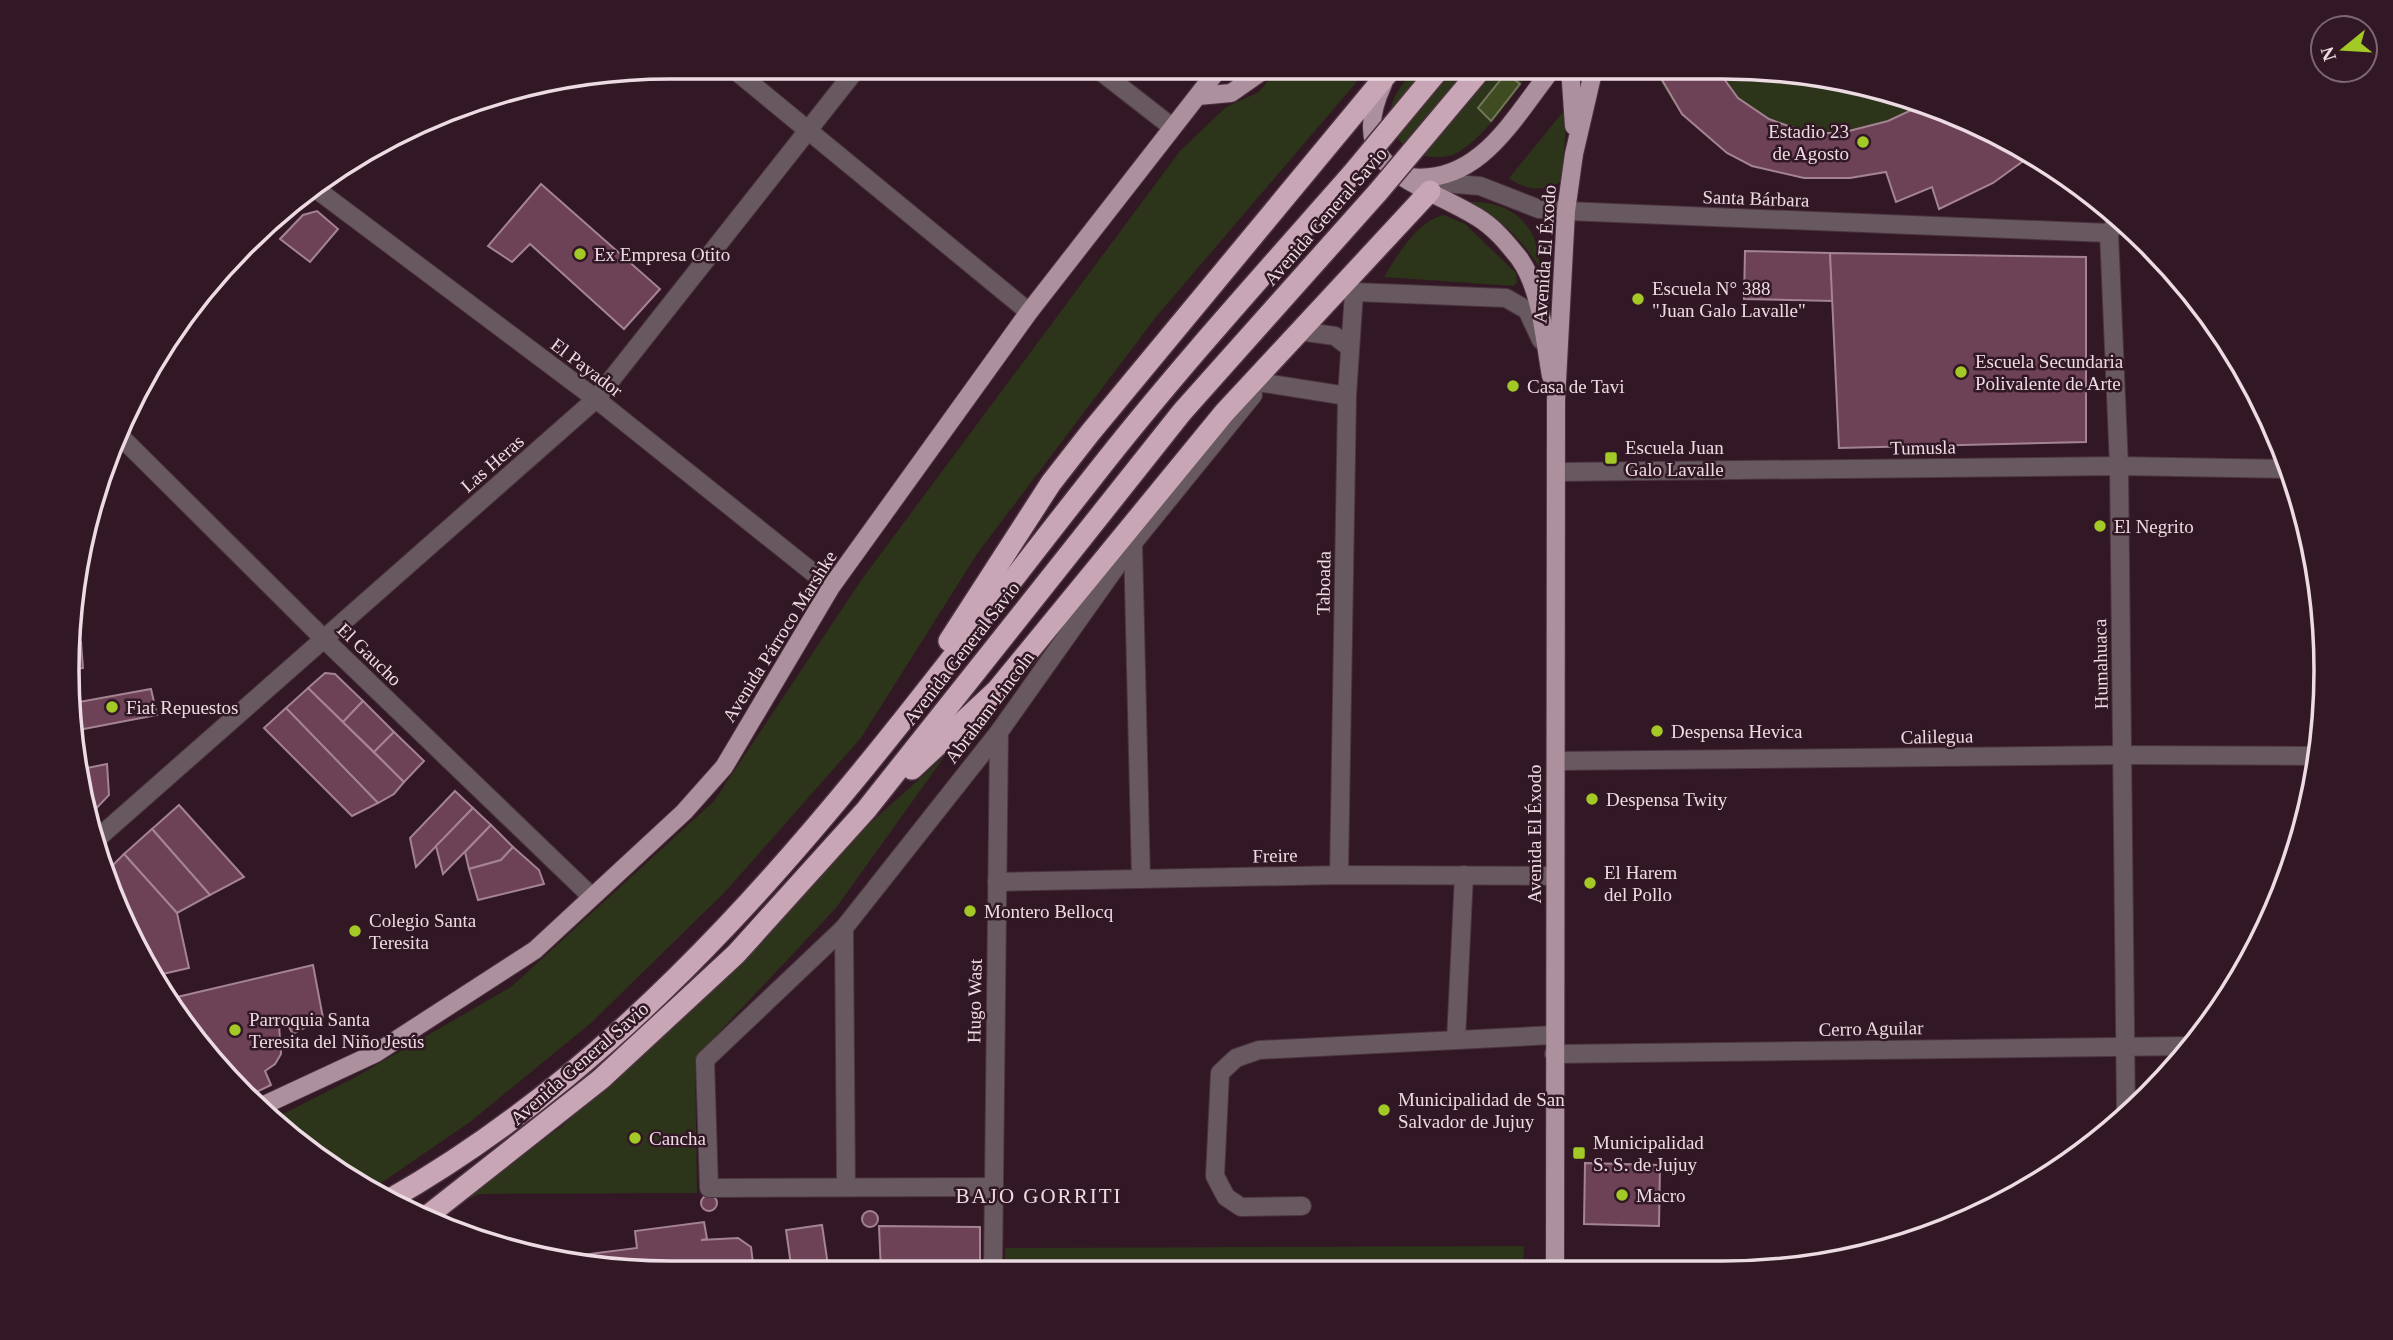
<svg xmlns="http://www.w3.org/2000/svg" width="2393" height="1340" font-family="'Times New Roman',serif">
<style>
.green{fill:#2c3419}
.water{fill:#3f4b20;stroke:#73765a;stroke-width:2}
.building{fill:#6d4156;stroke:#a48392;stroke-width:2}
.lines{fill:none;stroke-linecap:round;stroke-linejoin:round}
.minor-casing{stroke:#4c3340;stroke-width:20}
.major-casing{stroke:#4c3340;stroke-width:20}
.highway-casing{stroke:#4c3340;stroke-width:24}
.minor{stroke:#67595f;stroke-width:18}
.major{stroke:#ad909d;stroke-width:18}
.highway{stroke:#c9a6b5;stroke-width:21}
.highway-bridge-casing{stroke:#4c3340;stroke-width:24;stroke-linecap:butt}
.highway-bridge{stroke:#c9a6b5;stroke-width:21}
.poi-dot{fill:#a3c926;stroke:#321825;stroke-width:2.5}
.labels{text-anchor:middle;stroke-width:5;stroke-linejoin:round;paint-order:stroke}
.poi-label{font-size:19px;fill:#eddbe3;stroke:#321825;text-anchor:start}
.street-label{font-size:19px;fill:#eddbe3;stroke:#321825}
.neighbourhood-label{font-size:21px;letter-spacing:2px;fill:#eddbe3;stroke:#321825}
.rim{fill:none;stroke:#eddbe3;stroke-width:3.5}
</style>
<rect width="100%" height="100%" fill="#321825"/>
<g class="green">
<path d="M1279,67h87l-6,11 -204,239 -179,237 -116,184 -137,155 -133,130 -121,99 -102,70 -91,-75 75,-38 159,-92 203,-186 148,-222 318,-428 46,-44 33,-15z"/>
<path d="M1416,67l115,1c-15,25 -48,71 -74,85 -28,13 -68,-5 -67,-39 1,-18 15,-33 26,-47z"/>
<path d="M1655,68h107l118,19 153,67 -40,29 -54,26 -7,-21 -36,14 -10,-30c-72,12 -133,9 -188,-43 -18,-17 -35,-37 -43,-61z"/>
<path d="M1567,107l-5,74c-18,11 -36,10 -53,-3z"/>
<path d="M1470,202c41,-2 70,24 69,65 -17,-28 -40,-49 -69,-65z"/>
<path d="M1444,215l21,9 51,49 1,10 -4,3 -129,-9c13,-21 34,-57 60,-62z"/>
<path d="M945,756l-109,152 -141,150 2,135 -217,1 -39,16 119,-82 95,-84 104,-100 88,-100z"/>
<path d="M1524,1246l-1,23 -518,2v-23z"/>
</g>
<path class="water" d="M1506,73l14,11 -29,37 -13,-13z"/>
<g class="building">
<path d="M1655,68h61l22,30 31,21 25,9 25,5h22l47,-12 34,-16 111,49 -40,29 -54,26 -7,-22 -36,15 -10,-30 -36,6h-46l-52,-12 -25,-13 -45,-39z"/>
<path d="M541,184l119,105 -36,40 -94,-85 -18,18 -24,-16z"/>
<path d="M317,211l21,18 -28,33 -30,-23 23,-24z"/>
<path d="M1745,251l85,2 3,48 -89,-2z"/>
<path d="M1830,253l256,4v185l-247,6z"/>
<path d="M81,642l2,26 -11,2 2,-26z"/>
<path d="M325,673l10,1 28,27 -20,21 -35,-34z"/>
<path d="M308,688l96,94 -10,12 -16,9 -92,-95z"/>
<path d="M151,689l6,26 -84,16 -5,-27z"/>
<path d="M363,701l31,31 -20,20 -31,-30z"/>
<path d="M286,708l92,95 -26,13 -88,-88z"/>
<path d="M394,732l30,29 -20,21 -30,-30z"/>
<path d="M107,764l2,31 -17,18 -10,-44z"/>
<path d="M455,791l18,17 -57,59 -6,-29z"/>
<path d="M179,805l65,72 -34,18 -58,-66z"/>
<path d="M473,808l18,17 -48,49 -7,-28z"/>
<path d="M491,825l22,22 -12,13 -32,9 -4,-17z"/>
<path d="M152,829l58,66 -33,18 -53,-59z"/>
<path d="M513,847l26,23 5,14 -66,16 -9,-31 32,-9z"/>
<path d="M124,854l53,59 12,55 -31,7 -45,-74 -7,-29z"/>
<path d="M313,965l10,53 -30,16 -6,-10 -8,1 2,29 -6,10 -10,7 6,14 -21,10 -33,-27 -44,-70z"/>
<path d="M1585,1163l75,2 -1,61 -75,-2z"/>
<circle cx="709" cy="1203" r="8"/>
<circle cx="870" cy="1219" r="8"/>
<path d="M704,1222l3,17 -6,1 37,-2 13,9 3,25h-123l-81,-13 87,-11 -2,-17z"/>
<path d="M822,1225l7,47h-37l-6,-42z"/>
<path d="M879,1226l101,1v44h-99z"/>
</g>
<g class="lines">
<defs>
<g id="minor">
<path d="M731,67l298,245"/>
<path d="M1095,67l77,60"/>
<path d="M1419,181l61,5 59,23 27,2 543,22"/>
<path d="M312,186l284,213 235,188"/>
<path d="M2121,217l-12,16 10,233 7,650"/>
<path d="M1343,289l11,3 152,6 21,12 14,30"/>
<path d="M1299,331l36,5 15,12"/>
<path d="M1264,383l83,13"/>
<path d="M122,438l201,200 269,259"/>
<path d="M1557,472l562,-6 170,3"/>
<path d="M1133,543l8,336"/>
<path d="M1556,761l566,-6 198,1"/>
<path d="M98,838l498,-439 262,-332"/>
<path d="M1339,875l8,-479 7,-104"/>
<path d="M997,882l342,-7 216,1"/>
<path d="M844,928l2,258"/>
<path d="M1456,1040l8,-165"/>
<path d="M1554,1054l635,-8"/>
<path d="M994,1187l-285,1 -4,-128 139,-132 155,-196 134,-189 120,-148"/>
<path d="M1302,1206l-61,1 -15,-10 -11,-21 5,-103 16,-15 23,-8 295,-15"/>
<path d="M993,1271l6,-539"/>
</g>
<g id="major">
<path d="M1570,68l4,58"/>
<path d="M1383,84c-40,87 35,97 94,133 17,10 30,26 42,41 23,32 25,81 32,118"/>
<path d="M1198,96l33,-3 37,-26"/>
<path d="M1409,177c71,9 106,-62 144,-109"/>
<path d="M262,1106l114,-53 159,-103 149,-138 40,-45 107,-180 198,-275 191,-245"/>
<path d="M1555,1269l1,-869 10,-189 8,-57 20,-86"/>
</g>
<g id="highway">
<path d="M949,641l102,-158 39,-50 298,-360"/>
<path d="M912,769l85,-79 227,-277 206,-222"/>
<path d="M387,1201c300,-170 497,-460 706,-724 82,-105 171,-203 259,-303"/>
<path d="M426,1217l175,-138 135,-125 130,-144 316,-398 196,-220"/>
</g>
</defs>
<use href="#minor" class="minor-casing"/>
<use href="#major" class="major-casing"/>
<use href="#highway" class="highway-casing"/>
<use href="#minor" class="minor"/>
<use href="#major" class="major"/>
<use href="#highway" class="highway"/>
<defs>
<g id="highway-bridge">
<path d="M1352,174l89,-107"/>
<path d="M1378,192l105,-125"/>
</g>
</defs>
<use href="#highway-bridge" class="highway-bridge-casing"/>
<use href="#highway-bridge" class="highway-bridge"/>
</g>
<g class="poi-dot">
<circle cx="1863" cy="142" r="7"/>
<circle cx="580" cy="254" r="7"/>
<circle cx="1638" cy="299" r="7"/>
<circle cx="1961" cy="372" r="7"/>
<circle cx="1513" cy="386" r="7"/>
<rect x="1604" y="451" width="14" height="14" rx="3.5"/>
<circle cx="2100" cy="526" r="7"/>
<circle cx="112" cy="707" r="7"/>
<circle cx="1657" cy="731" r="7"/>
<circle cx="1592" cy="799" r="7"/>
<circle cx="1590" cy="883" r="7"/>
<circle cx="970" cy="911" r="7"/>
<circle cx="355" cy="931" r="7"/>
<circle cx="235" cy="1030" r="7"/>
<circle cx="1384" cy="1110" r="7"/>
<circle cx="635" cy="1138" r="7"/>
<rect x="1572" y="1146" width="14" height="14" rx="3.5"/>
<circle cx="1622" cy="1195" r="7"/>
</g>
<g class="labels">
<g class="poi-label">
<text x="1849" y="138" text-anchor="end">Estadio 23<tspan x="1849" dy="22">de Agosto</tspan></text>
<text x="594" y="261">Ex Empresa Otito</text>
<text x="1652" y="295">Escuela N° 388<tspan x="1652" dy="22">"Juan Galo Lavalle"</tspan></text>
<text x="1975" y="368">Escuela Secundaria<tspan x="1975" dy="22">Polivalente de Arte</tspan></text>
<text x="1527" y="393">Casa de Tavi</text>
<text x="1625" y="454">Escuela Juan<tspan x="1625" dy="22">Galo Lavalle</tspan></text>
<text x="2114" y="533">El Negrito</text>
<text x="126" y="714">Fiat Repuestos</text>
<text x="1671" y="738">Despensa Hevica</text>
<text x="1606" y="806">Despensa Twity</text>
<text x="1604" y="879">El Harem<tspan x="1604" dy="22">del Pollo</tspan></text>
<text x="984" y="918">Montero Bellocq</text>
<text x="369" y="927">Colegio Santa<tspan x="369" dy="22">Teresita</tspan></text>
<text x="249" y="1026">Parroquia Santa<tspan x="249" dy="22">Teresita del Niño Jesús</tspan></text>
<text x="1398" y="1106">Municipalidad de San<tspan x="1398" dy="22">Salvador de Jujuy</tspan></text>
<text x="649" y="1145">Cancha</text>
<text x="1593" y="1149">Municipalidad<tspan x="1593" dy="22">S. S. de Jujuy</tspan></text>
<text x="1636" y="1202">Macro</text>
</g>
<g class="street-label">
<text transform="translate(1756 198) rotate(2)" y="7">Santa Bárbara</text>
<text transform="translate(1325 216) rotate(-49)" y="7">Avenida General Savio</text>
<text transform="translate(1544 254) rotate(-86)" y="7">Avenida El Éxodo</text>
<text transform="translate(587 367) rotate(37)" y="7">El Payador</text>
<text transform="translate(1923 447) rotate(-1)" y="7">Tumusla</text>
<text transform="translate(492 463) rotate(-41)" y="7">Las Heras</text>
<text transform="translate(1323 583) rotate(-89)" y="7">Taboada</text>
<text transform="translate(779 636) rotate(-58)" y="7">Avenida Párroco Marshke</text>
<text transform="translate(961 653) rotate(-52)" y="7">Avenida General Savio</text>
<text transform="translate(370 654) rotate(44)" y="7">El Gaucho</text>
<text transform="translate(2100 664) rotate(-91)" y="7">Humahuaca</text>
<text transform="translate(989 707) rotate(-53)" y="7">Abraham Lincoln</text>
<text transform="translate(1937 736) rotate(-1)" y="7">Calilegua</text>
<text transform="translate(1534 834) rotate(-90)" y="7">Avenida El Éxodo</text>
<text transform="translate(1275 855) rotate(-1)" y="7">Freire</text>
<text transform="translate(974 1001) rotate(-89)" y="7">Hugo Wast</text>
<text transform="translate(1871 1028) rotate(-1)" y="7">Cerro Aguilar</text>
<text transform="translate(579 1063) rotate(-41)" y="7">Avenida General Savio</text>
</g>
<g class="neighbourhood-label">
<text x="1039" y="1203">BAJO GORRITI</text>
</g>
</g>
<path d="M0 0H2393V1340H0ZM670 79H1723A591 591 0 0 1 2314 670V670A591 591 0 0 1 1723 1261H670A591 591 0 0 1 79 670V670A591 591 0 0 1 670 79Z" fill="#321825" fill-rule="evenodd"/>
<path class="rim" d="M670 79H1723A591 591 0 0 1 2314 670V670A591 591 0 0 1 1723 1261H670A591 591 0 0 1 79 670V670A591 591 0 0 1 670 79Z"/>
<g transform="translate(2344 49) rotate(252)"><circle r="33" fill="#321825" stroke="#7d6671" stroke-width="2"/>
<path d="M0-5L12 26L0 18L-12 26Z" fill="#a3c926"/>
<text y="-10" font-size="19" font-weight="bold" text-anchor="middle" fill="#eddbe3">N</text>
</g>
</svg>
